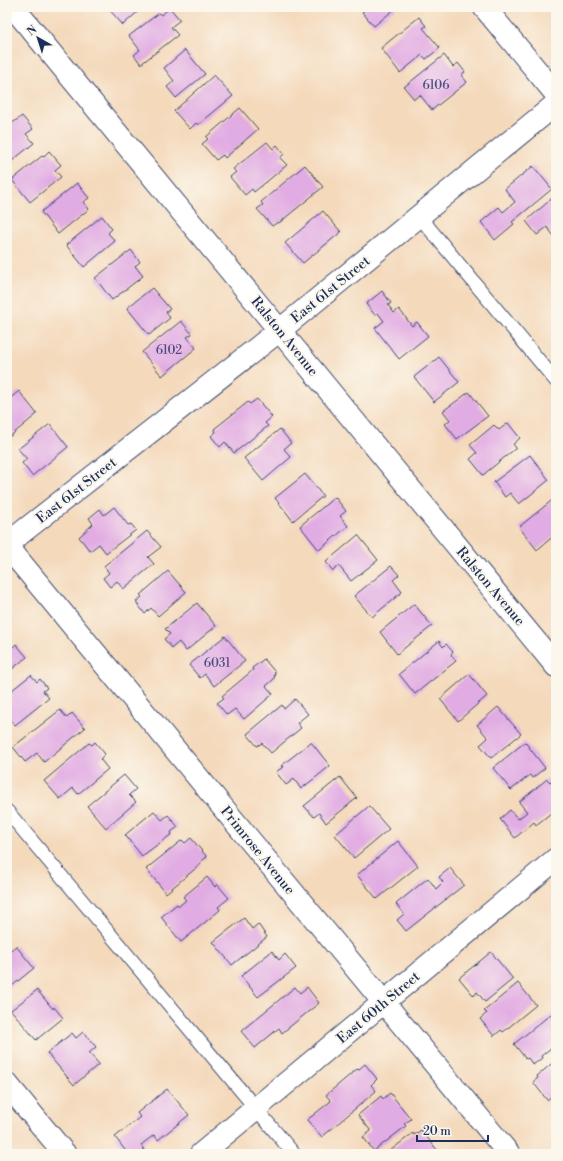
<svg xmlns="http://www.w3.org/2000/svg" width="563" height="1161" font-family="'Libre Bodoni',serif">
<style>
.building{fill:#e1abe3}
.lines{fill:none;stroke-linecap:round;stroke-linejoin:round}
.service-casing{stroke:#3c486c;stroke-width:15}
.minor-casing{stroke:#3c486c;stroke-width:24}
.service{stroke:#fff;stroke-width:13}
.minor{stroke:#fff;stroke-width:22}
.labels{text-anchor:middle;stroke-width:4;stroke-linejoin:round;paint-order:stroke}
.number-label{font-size:12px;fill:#4c4e7f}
.street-label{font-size:14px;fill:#1b2f5e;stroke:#fbf7ec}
</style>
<rect width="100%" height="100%" fill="#fbf7ec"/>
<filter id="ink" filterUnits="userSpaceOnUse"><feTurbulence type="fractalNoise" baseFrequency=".025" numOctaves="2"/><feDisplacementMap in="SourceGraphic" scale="8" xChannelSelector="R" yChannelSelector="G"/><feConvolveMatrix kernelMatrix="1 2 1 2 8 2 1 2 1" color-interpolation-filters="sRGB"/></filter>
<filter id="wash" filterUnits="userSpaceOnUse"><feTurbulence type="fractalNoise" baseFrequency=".012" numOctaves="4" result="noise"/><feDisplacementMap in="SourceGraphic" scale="16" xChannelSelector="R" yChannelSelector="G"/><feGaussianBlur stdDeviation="0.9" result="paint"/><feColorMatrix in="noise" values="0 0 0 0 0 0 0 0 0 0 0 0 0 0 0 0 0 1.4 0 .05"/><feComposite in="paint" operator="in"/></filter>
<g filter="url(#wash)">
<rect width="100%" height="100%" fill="#f4d9bb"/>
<g id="blocks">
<g class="building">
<path d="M107,7h36l-20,18z"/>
<path d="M363,7h34l-23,19 -12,-14 3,-2z"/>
<path d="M170,8l10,12 -9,7 7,8 -37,29 -7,-9 6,-5 -11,-14 30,-23 2,2z"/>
<path d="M419,17l7,9 -3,2 17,20 -14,11 -4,-4 -22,18 -19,-25z"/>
<path d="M185,50l20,24 -29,24 -9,-11 7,-6 -10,-13z"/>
<path d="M444,55l9,12 5,-4 7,9 -4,3 6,7 -35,28 -12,-15 -6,4 -10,-12z"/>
<path d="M214,75l19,21 -35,29 -2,-2 -6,6 -16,-18z"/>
<path d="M240,108l18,21 -33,29 -2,-3 -7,5 -14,-16 6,-5 -2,-2z"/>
<path d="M22,116l11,13 -7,5 8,9 -27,22v-38z"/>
<path d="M267,142l6,7 4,-4 7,9 -4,4 7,7 -33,27 -2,-3 -7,6 -15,-18 6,-5 -3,-3z"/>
<path d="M49,151l12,14 -6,5 6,7 -31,25 -18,-22 30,-24 1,1z"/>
<path d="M305,165l18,22 -44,36 -1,-1 -6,4 -15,-17 6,-4 -2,-3z"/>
<path d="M533,166l19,23 -40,33 2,2 -19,16 -14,-18 18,-15 4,5 12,-10 -10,-13z"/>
<path d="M77,183l12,15 -6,4 6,7 -31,25 -17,-22z"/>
<path d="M556,195v40l-2,1 -7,-9 -10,8 -11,-14z"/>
<path d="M323,211l18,21 -38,31 -18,-20z"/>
<path d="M102,216l10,13 -4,4 7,8 -31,26 -18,-22z"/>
<path d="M131,250l9,12 -5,4 8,10 -31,24 -17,-22z"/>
<path d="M152,288l18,21 -4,3 4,6 -21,17 -22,-27z"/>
<path d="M382,291l9,12 -3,2 6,8 5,-4 13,17 5,-4 11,14 -29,23 -24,-31 9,-7 -6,-8 -3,2 -9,-11z"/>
<path d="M181,321l11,13 -5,3 9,11 -34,28 -20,-24z"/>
<path d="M439,357l20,25 -25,20 -20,-25z"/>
<path d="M19,391l18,23 -29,24 -1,-2v-35z"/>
<path d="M469,392l19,24 -31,23 -12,-15 5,-4 -7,-9z"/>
<path d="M257,399l15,18 -7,6 3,3 -34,27 -9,-11 -5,5 -9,-11 5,-4 -2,-3 34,-27 2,2z"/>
<path d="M508,423l12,15 -7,6 3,4 -33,27 -13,-16 7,-6 -7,-8 24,-20 5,5z"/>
<path d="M50,424l18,23 -36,29 -10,-13 5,-4 -9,-10z"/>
<path d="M280,429l11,14 -7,6 7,8 -28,24 -19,-23z"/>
<path d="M530,455l19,25 -30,24 -9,-11 -5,4 -11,-15z"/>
<path d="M305,474l18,22 -30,25 -18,-23z"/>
<path d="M335,497l11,14 -6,5 8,10 -29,24 -19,-24z"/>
<path d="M556,497v37l-19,16 -18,-23z"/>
<path d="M114,507l14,18 3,-1 5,6 -30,23 -7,-9 -9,7 -11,-14 14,-13 -4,-6 11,-9 4,6z"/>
<path d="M147,531l14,16 -13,10 6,7 -31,25 -6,-8 -7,6 -7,-9 6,-5 -5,-7z"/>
<path d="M358,535l20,25 -27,21 -12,-15 -6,5 -7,-9z"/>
<path d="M391,566l8,9 -6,5 9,12 -30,25 -18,-21z"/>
<path d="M168,571l18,21 -28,24 -7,-8 -6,6 -9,-12 6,-5 -2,-2z"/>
<path d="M197,603l19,23 -30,25 -7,-9 -7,6 -8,-9 6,-5 -5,-5z"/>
<path d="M414,604l18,22 -35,28 -17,-22z"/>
<path d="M225,636l20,25 -31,25 -9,-12 -5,4 -11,-13z"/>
<path d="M439,641l4,6 3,-3 7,8 -2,3 5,6 -41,33 -16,-20z"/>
<path d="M16,644l11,13 -20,16v-27l3,4z"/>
<path d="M264,659l11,13 -1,7 -8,7 7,8 -29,25 -9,-10 -8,6 -10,-12 7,-5 -2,-2 31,-26 -1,-2z"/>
<path d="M469,674l18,22 -29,25 -18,-22z"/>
<path d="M31,675l6,7 3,-3 7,9 -4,3 6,7 -34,27 -8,-9v-3l2,-2 -2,-3v-14z"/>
<path d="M295,699l13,15 -11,9 4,5 -30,25 -9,-10 -5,3 -10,-12 35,-29 2,4z"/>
<path d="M498,707l23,27 -30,24 -11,-13 8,-7 -11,-13z"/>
<path d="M60,710l7,8 5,-5 13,15 -41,34 -7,-9 -12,9 -12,-15z"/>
<path d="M95,742l10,12 -5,5 8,10 -30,25 -5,-6 -13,11 -16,-18 45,-38 3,2z"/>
<path d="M311,742l19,24 -29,23 -7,-10 -8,6 -10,-13 7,-5 -2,-1z"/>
<path d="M525,742l20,26 -13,10 -2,-3 -19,15 -18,-22z"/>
<path d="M124,775l12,14 -7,6 7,7 -30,26 -19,-22z"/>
<path d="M340,777l17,21 -31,25 -7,-10 -5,4 -10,-11z"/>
<path d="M547,779l4,4 5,-4v30l-20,16 -2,-3 -19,16 -15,-19 10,-9 8,9 9,-7 -8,-10z"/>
<path d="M369,806l20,23 -35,29 -19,-23z"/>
<path d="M154,811l8,9 6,-5 10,12 -7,5 1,2 -30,22 -17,-21z"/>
<path d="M191,838l16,19 -7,5 1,2 -35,29 -20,-24 36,-29 3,3z"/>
<path d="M398,841l20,25 -41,33 -20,-24z"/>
<path d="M450,868l14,17 -58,46 -9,-11 7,-6 -8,-10 32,-26 8,11 7,-7 -4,-5z"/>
<path d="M207,877l8,10 2,-3 12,14 -11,9 2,3 -39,32 -20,-25 16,-13 2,2 7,-6 -3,-3z"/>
<path d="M244,918l8,11 6,-5 9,13 -35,28 -19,-23z"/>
<path d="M16,946l18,22 -27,22v-37z"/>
<path d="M272,951l7,9 6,-6 11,14 -38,29 -17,-21z"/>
<path d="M491,952l22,27 -28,23 -8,-10 -3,4 -15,-18z"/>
<path d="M518,983l18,22 -33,27 -2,-2 -7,6 -14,-17 7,-6 -3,-2z"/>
<path d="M295,987l5,6 7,-6 12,16 -37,30 -3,-5 -24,20 -14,-17z"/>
<path d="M37,990l16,19 1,-2 9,11 -27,22 -25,-30z"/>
<path d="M556,1010v34l-15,12 1,2 -9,7 -5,-7 -2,1 -12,-15z"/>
<path d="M83,1032l13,15 -7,6 10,11 -25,21 -27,-32 25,-20 4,5z"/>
<path d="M556,1060v37l-1,1 -2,-3 -6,5 -14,-18 5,-4 -1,-2z"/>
<path d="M365,1064l12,15 -6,6 5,6 -54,46 -15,-17 24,-19 -5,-6 31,-26 1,1z"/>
<path d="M167,1089l22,26 -31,25 -4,-5 -13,10 3,5 -4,4h-12l-13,-17 25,-20 -3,-4z"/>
<path d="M390,1093l21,26 -7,5 2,2 -32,25 -11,-14 8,-6 -13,-16 23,-19 2,3z"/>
<path d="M421,1130l17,21 -5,3h-47l27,-21 1,2z"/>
</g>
</g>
</g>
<g filter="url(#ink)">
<use href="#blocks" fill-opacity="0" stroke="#3c486c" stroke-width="1"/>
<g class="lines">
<defs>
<g id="service">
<path d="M419,216l137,165"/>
<path d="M7,811l287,343"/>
</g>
<g id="minor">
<path d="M13,7l543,659"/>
<path d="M484,7l72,87"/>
<path d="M7,544l273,-214 276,-226"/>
<path d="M7,546l502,608"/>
<path d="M7,1084l58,70"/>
<path d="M201,1154l355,-295"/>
</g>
</defs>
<use href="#service" class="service-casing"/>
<use href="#minor" class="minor-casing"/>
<use href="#service" class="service"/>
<use href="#minor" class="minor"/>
</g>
</g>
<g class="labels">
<g class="number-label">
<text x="436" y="89">6106</text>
<text x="169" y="354">6102</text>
<text x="217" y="667">6031</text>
</g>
<g class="street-label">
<text transform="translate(330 289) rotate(-39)" y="5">East 61st Street</text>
<text transform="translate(285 336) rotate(51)" y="5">Ralston Avenue</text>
<text transform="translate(76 490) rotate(-38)" y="5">East 61st Street</text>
<text transform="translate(491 586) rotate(50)" y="5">Ralston Avenue</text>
<text transform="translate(258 850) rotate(51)" y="5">Primrose Avenue</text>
<text transform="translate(378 1007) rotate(-40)" y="5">East 60th Street</text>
</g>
</g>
<rect width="563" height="1161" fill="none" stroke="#fbf7ec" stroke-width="24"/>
<g transform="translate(38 38) rotate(321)" stroke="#fbf7ec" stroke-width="3" paint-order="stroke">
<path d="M0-3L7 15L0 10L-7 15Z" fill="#1b2f5e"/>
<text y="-6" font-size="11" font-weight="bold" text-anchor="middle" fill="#1b2f5e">N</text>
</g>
<path d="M417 1135v6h71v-6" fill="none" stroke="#1b2f5e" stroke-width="2"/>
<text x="423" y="1135" font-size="12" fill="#1b2f5e" stroke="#fbf7ec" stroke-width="3" paint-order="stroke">20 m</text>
</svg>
